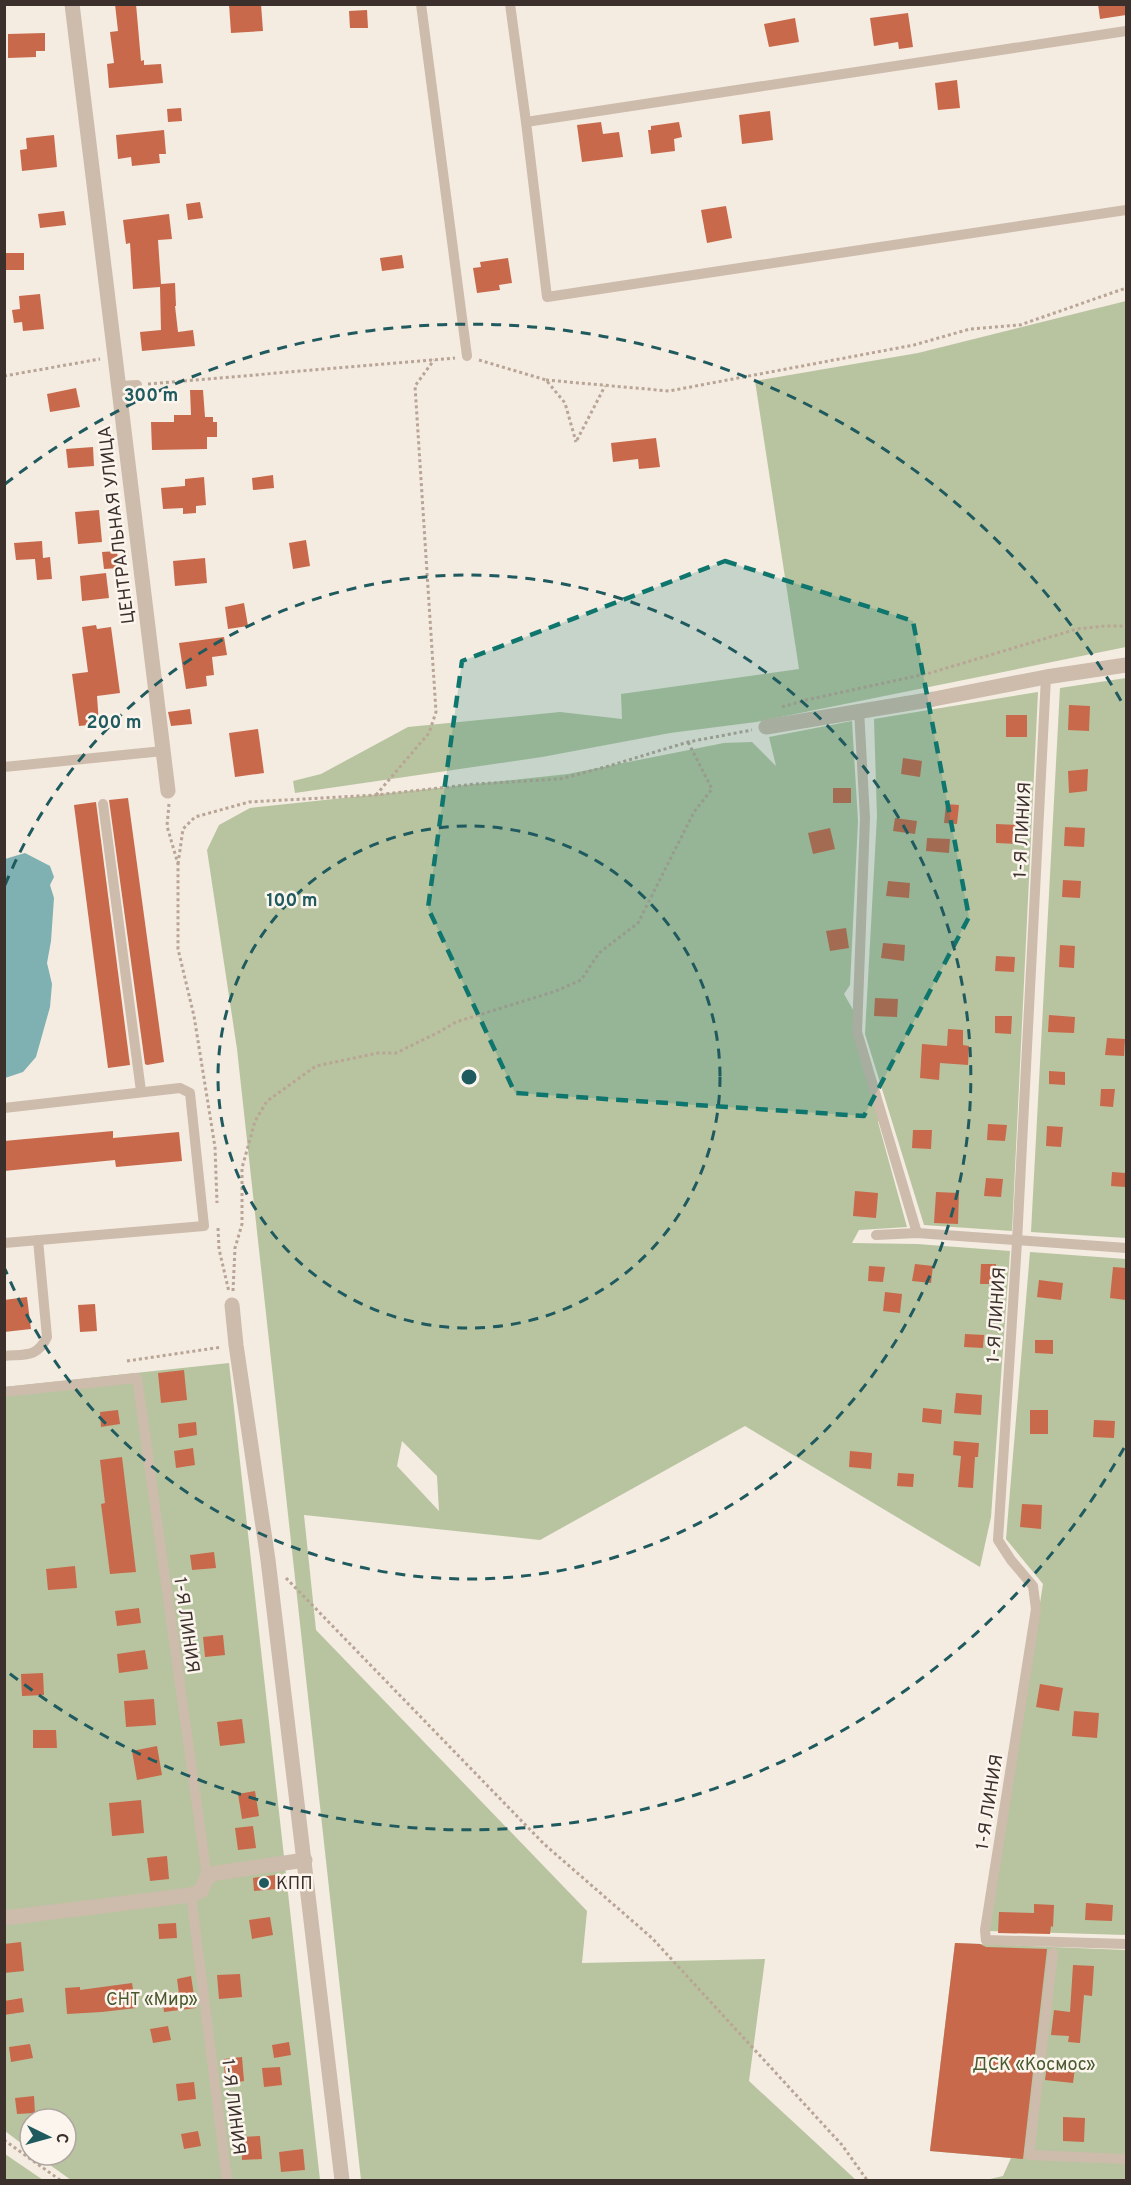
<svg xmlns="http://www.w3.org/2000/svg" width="1131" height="2185" font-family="Overpass,sans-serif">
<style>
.green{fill:#b8c4a0;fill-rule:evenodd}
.water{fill:#7fb0b2}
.building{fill:#c8694b}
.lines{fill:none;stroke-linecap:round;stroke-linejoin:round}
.path{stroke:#b9a596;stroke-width:3;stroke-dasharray:3 3;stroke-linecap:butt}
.service{stroke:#cdbbac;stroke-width:10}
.minor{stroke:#cdbbac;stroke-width:15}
.marked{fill:#0f766e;fill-opacity:0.2;stroke:#0f766e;stroke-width:4.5;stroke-dasharray:12 8;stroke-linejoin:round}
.ring{fill:none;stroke:#1f5a5e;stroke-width:3;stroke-dasharray:10 8}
.poi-dot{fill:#1f5a5e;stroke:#fbf5ee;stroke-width:2}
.labels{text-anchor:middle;stroke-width:5;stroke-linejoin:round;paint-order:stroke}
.street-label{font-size:18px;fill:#3b302b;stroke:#fbf5ee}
.poi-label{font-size:18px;fill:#3b302b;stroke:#fbf5ee;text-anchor:start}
.park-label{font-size:18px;fill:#4a5a2e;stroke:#fbf5ee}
.centre{fill:#1f5a5e;stroke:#fbf5ee;stroke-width:3}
.ring-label{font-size:18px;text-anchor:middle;font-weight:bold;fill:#1f5a5e;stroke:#fbf5ee;stroke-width:5;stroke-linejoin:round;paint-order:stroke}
</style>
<rect width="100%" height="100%" fill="#f4ebe1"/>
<g class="green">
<path d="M1126,301v346l-370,75 -86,11 -128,24 -247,36 -2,-12 28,-7 87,-47 152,-15 62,7 -1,-25 178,-25 -44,-288 163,-28z"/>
<path d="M1126,678v560l-95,-6 29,-544z"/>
<path d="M1038,692l-26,539 -88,-6 -59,-191 12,-218 -3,-97z"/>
<path d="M852,721l6,100 -8,164 -6,9 12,21 28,95 -6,12 29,105 -48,3 -7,13 65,1 93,7 -19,266 -11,50 -235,-141 -205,114 -236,-25 12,115 271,281 -5,52 183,-4 -16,122 107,99h-495l-124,-1131 -30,-199 12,-25 31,-17 318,-34 156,-31 28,-1 24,24 -7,-29zM402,1441l35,35 2,35 -42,-45z"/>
<path d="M1030,1252l96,7v676l-138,-4 55,-347 -37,-45z"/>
<path d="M229,1363l91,817h-249l-35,-25h30v-36h-36v31l-25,-19 -1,-744z"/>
<path d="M955,1943l171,7v230h-140l17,-4 8,-18 -81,-7z"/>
<path d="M4,2154h1l38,26h-38z"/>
</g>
<path class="water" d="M25,853l25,13 4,11 -4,8 4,13 -3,43 -4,22 5,21 -2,23 -14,50 -13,15 -18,6v-219z"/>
<g class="building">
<path d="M115,4h21l5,57 3,-1v5l17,-1 2,19 -54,5 -2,-24 7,-1 -4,-31 8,-1z"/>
<path d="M229,4h32l2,27 -32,2z"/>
<path d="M1098,4h28v11l-26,4z"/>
<path d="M367,10l1,18h-18l-1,-17z"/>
<path d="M908,13l5,34 -14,2 -1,-7 -24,4 -4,-28z"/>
<path d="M795,18l4,24 -30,5 -5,-23z"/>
<path d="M45,33v18h-9v6l-28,1v-24z"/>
<path d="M957,80l3,28 -22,2 -3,-27z"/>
<path d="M181,108l1,13 -14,1 -1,-13z"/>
<path d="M770,111l3,29 -31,4 -3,-29z"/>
<path d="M601,122l2,12 16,-2 4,25 -41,5 -5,-37z"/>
<path d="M679,122l3,15 -8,2 1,12 -24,3 -3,-24h3v-4z"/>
<path d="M164,130l2,24h-7l1,9 -28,3 -1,-9 -13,2 -2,-24z"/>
<path d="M54,135l3,32 -35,4 -2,-21 7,-1 -1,-11z"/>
<path d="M200,202l3,16 -15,2 -2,-16z"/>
<path d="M726,206l6,32 -25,5 -6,-33z"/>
<path d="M64,211l2,14 -26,3 -2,-14z"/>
<path d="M169,214l3,25 -14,1 3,44 14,-1 1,23h-1l3,26 15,-2 2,16 -53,5 -2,-19 21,-2 -1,-43 -27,2 -3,-46 -4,1 -3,-24z"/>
<rect x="6" y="253" width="18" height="17"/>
<path d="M402,255l2,13 -22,3 -2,-13z"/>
<path d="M508,258l4,25 -13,2 1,5 -23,3 -4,-25 8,-1 -1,-5z"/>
<path d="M40,294l4,35 -21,2 -1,-9 -8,1 -2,-13 8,-1 -1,-13z"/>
<path d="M76,388l4,19 -30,5 -3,-18z"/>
<path d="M190,390h13l2,27h8v5h4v15h-10v12l-55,1 -1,-28h23v-7h17z"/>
<path d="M656,438l4,29 -21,2 -1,-10 -25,3 -2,-19z"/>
<path d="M93,447l1,19 -26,2 -2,-19z"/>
<path d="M273,475l1,13 -21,2 -1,-12z"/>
<path d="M204,477l2,28 -10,1v7l-13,1v-6l-20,1 -2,-21 24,-2v-7z"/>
<path d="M99,510l3,32 -24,2 -3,-32z"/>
<path d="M306,540l4,26 -17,3 -4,-26z"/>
<path d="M42,541l1,17 7,-1 2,22 -15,1 -2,-21 -19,1 -2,-17z"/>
<path d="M117,551l2,17 -15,1 -2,-17z"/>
<path d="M205,558l2,25 -32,3 -2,-25z"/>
<path d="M106,573l3,25 -27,3 -2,-25z"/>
<path d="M244,603l4,23 -20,3 -3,-22z"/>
<path d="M96,625l1,4 14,-2 9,66 -23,3 2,28 -20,2 -7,-52 16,-2 -6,-45z"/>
<path d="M224,637l3,18 -15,2 2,18 -8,1 1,10 -21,3 -7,-46z"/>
<path d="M1069,705l21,1 -1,25 -21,-1z"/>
<path d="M190,709l2,15 -21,2 -3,-14z"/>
<rect x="1006" y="715" width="21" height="22"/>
<path d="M258,729l6,44 -29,4 -6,-44z"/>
<path d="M903,758l19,3 -2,16 -19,-3z"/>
<path d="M1088,769l-1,22 -18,2 -1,-22z"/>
<rect x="833" y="788" width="18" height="15"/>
<path d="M128,798l36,264 -17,3 -2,-1 -36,-264z"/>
<path d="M96,802l34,263 -22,3 -34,-263z"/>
<path d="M946,804l13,1 -2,19 -13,-1z"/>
<path d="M895,818l22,3 -2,13 -22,-3z"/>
<path d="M996,824l23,1 -1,19 -22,-1z"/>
<path d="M1065,827l20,1 -1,19 -20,-1z"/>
<path d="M830,828l5,21 -22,5 -5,-21z"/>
<path d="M927,838l23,1 -1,14 -23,-2z"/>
<path d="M1063,880l18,1 -1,17 -18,-1z"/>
<path d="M888,881l22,2 -1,15 -23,-2z"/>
<path d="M846,928l3,20 -19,3 -4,-20z"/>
<path d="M883,943l22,2 -1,16 -23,-3z"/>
<path d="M1060,945l15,1 -1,22 -15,-1z"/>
<path d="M996,956l19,1 -1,15 -19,-1z"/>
<path d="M875,998l23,1 -1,18 -23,-1z"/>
<path d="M1049,1015l26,2 -1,16 -26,-1z"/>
<path d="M995,1016h17l-1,18 -16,-1z"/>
<path d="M948,1029l15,1v15l6,1 -1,19 -28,-2 -1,17 -19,-2 2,-34 25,2z"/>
<path d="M1107,1038l18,1 -1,17 -19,-1z"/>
<path d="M1049,1071l16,1v13l-16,-1z"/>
<path d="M1101,1089h14l-2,18 -13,-1z"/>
<path d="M988,1124l19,1 -2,16 -18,-1z"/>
<path d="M1047,1126l16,1 -2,20 -15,-1z"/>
<path d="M913,1130h19l-1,19 -19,-1z"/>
<path d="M113,1131v7l66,-6 3,29 -66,6 -1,-7 -111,11v-30z"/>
<path d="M1112,1172l14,1v14l-15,-1z"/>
<path d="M986,1178l17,1 -2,18 -17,-1z"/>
<path d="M855,1191l23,2 -2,25 -23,-2z"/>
<path d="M936,1192l23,1 -1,31 -24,-1z"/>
<path d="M915,1264l18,2 -2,17 -19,-2z"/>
<path d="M981,1264h15v20h-16z"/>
<path d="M869,1266l16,1 -2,15 -15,-1z"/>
<path d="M1113,1267l13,1v32l-16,-2z"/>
<path d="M1039,1280l24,3 -2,17 -24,-3z"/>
<path d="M885,1292l17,2 -2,19 -17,-2z"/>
<path d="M27,1297l4,32 -27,3v-32z"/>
<path d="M95,1304l2,27 -17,1 -2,-27z"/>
<path d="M965,1334l19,1 -1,13 -19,-1z"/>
<path d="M1035,1340h18v14l-18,-1z"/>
<path d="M184,1370l3,30 -26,3 -3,-30z"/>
<path d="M956,1393l26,2 -1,20 -27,-2z"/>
<path d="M923,1408l19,2 -1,14 -19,-2z"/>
<path d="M118,1410l2,14 -19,3 -1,-15z"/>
<rect x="1030" y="1410" width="18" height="24"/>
<path d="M1094,1420l21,1 -1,17 -21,-1z"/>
<path d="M196,1422l1,13 -18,3 -1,-14z"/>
<path d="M954,1441l25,2 -1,14h-3l-2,31 -15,-1 3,-31 -8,-1z"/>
<path d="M193,1448l2,17 -19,3 -2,-17z"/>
<path d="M850,1451l22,2 -1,16 -22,-2z"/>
<path d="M122,1457l14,115 -26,2 -9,-70 4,-1 -5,-43z"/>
<path d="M898,1473l16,1 -1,13 -16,-1z"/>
<path d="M1022,1504l20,1 -1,24 -21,-2z"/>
<path d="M214,1552l2,16 -24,2 -2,-15z"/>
<path d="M75,1566l2,22 -29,2 -2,-21z"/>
<path d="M139,1608l2,15 -24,3 -2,-15z"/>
<path d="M223,1635l2,20 -20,2 -2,-20z"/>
<path d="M145,1650l3,19 -29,4 -2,-19z"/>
<path d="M43,1673l1,22 -22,1 -1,-22z"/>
<path d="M1040,1684l23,4 -4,23 -23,-4z"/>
<path d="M154,1699l2,26 -30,2 -2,-26z"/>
<path d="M1074,1711l25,2 -2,25 -25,-2z"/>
<path d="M242,1719l3,24 -25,3 -3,-24z"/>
<path d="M33,1730h23l1,18h-24z"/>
<path d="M157,1746l5,29 -25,5 -5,-29z"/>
<path d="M255,1791l4,25 -17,3 -4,-25z"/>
<path d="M141,1800l3,33 -32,3 -3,-33z"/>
<path d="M253,1826l3,22 -18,2 -3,-22z"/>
<path d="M167,1856l2,23 -19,2 -3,-23z"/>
<path d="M275,1875l1,14 -22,2 -1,-13z"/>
<path d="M1086,1903l27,2 -1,16 -27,-1z"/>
<path d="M1034,1904l20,1 -1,22 -2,-1 -1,8 -52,-1 1,-21 35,1z"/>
<path d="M270,1917l3,18 -21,4 -3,-19z"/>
<path d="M176,1923l1,15 -18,1 -1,-15z"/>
<path d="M21,1942l3,29 -20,2v-29z"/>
<path d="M955,1943l25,1 6,3 61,2 -24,210 -93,-8z"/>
<path d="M1073,1965l21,1 -2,30 -8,-1 -4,48 -12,-1 1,-6 -18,-1 3,-25 16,2z"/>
<path d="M240,1974l2,23 -23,2 -2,-24z"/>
<path d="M191,1976l5,32 -32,4 -2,-16 17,-2 -2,-15z"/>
<path d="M132,1983l4,25 -34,4 -35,2 -2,-26 15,-1v3z"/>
<path d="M22,1998l2,14 -20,3v-14z"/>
<path d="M168,2026l3,14 -18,3 -3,-14z"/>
<path d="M289,2042l2,13 -17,3 -2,-13z"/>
<path d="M30,2044l3,14 -22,4 -2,-15z"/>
<path d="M242,2057l2,24 -19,3 -1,-25z"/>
<path d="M1047,2065l28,3 -2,15 -28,-3z"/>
<path d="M280,2067l2,18 -18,2 -2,-19z"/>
<path d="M194,2082l2,17 -18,2 -2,-17z"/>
<path d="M34,2096l1,17 -18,1 -2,-16z"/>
<path d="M1063,2117l22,1 -1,24 -21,-1z"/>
<path d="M198,2131l3,15 -17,3 -3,-15z"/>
<path d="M260,2136l2,23 -20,1 -1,-23z"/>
<path d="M303,2149l2,21 -24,2 -2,-20z"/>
</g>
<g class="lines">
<g class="path">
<path d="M479,360l67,20 19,23 11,39"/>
<path d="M4,376l96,-17"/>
<path d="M546,380l123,11 245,-46 56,-16 50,-4 106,-37"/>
<path d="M148,384l307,-26"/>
<path d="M577,440l28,-54"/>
<path d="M782,707l24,-7 124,-27 147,-44 28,-3h21"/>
<path d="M376,795l53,-62 7,-21 -21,-326 19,-26"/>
<path d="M169,804l-2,22 11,38v85l16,67 21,131 2,56"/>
<path d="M178,864l5,-35 12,-12 54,-15 127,-7 99,-11 85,-5 49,-13 79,-24 64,-12"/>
<path d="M218,1228l1,21 10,43"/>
<path d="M233,1291l2,-43 7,-24v-56l13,-47 12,-20 49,-35 62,-13h18l43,-21 17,-10 100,-31 25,-11 18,-27 39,-30 56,-111 18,-23 -24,-47"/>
<path d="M127,1361l95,-14"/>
<path d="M286,1578l258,266 108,94 190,207 25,35"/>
<path d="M4,2140l56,40"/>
</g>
<g class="service">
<path d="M421,4l46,352"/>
<path d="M510,4l16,118 21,175 579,-87"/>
<path d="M526,122l600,-91"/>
<path d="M119,386l18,-1"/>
<path d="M1046,677l-29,565 -19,298 13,20 22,26 3,23 -51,321 1,10 140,4"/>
<path d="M859,710l6,108 -8,214 60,201"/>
<path d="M4,767l159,-16"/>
<path d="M103,804l38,287"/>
<path d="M4,1108l176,-20 10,5 14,133 -200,17"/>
<path d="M876,1235l41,-2 209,15"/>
<path d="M4,1356c21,-2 33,2 43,-19l-9,-97"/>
<path d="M4,1392l133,-14 70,499"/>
<path d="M191,1895l36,285"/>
<path d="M1053,1953l-24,202 97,4"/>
</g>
<g class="minor">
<path d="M72,4l96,787"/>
<path d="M766,727l168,-28 112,-22 80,-12"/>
<path d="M232,1305l4,40 32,215 74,620"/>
<path d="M4,1918l187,-23 10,-4 6,-14 10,-4 88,-13"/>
</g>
</g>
<path class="marked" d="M725,561l188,60 56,296 -105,199 -349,-23 -87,-185 34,-247z"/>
<g class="ring">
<circle cx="469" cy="1077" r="251"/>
<path d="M5 885A502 502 0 1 1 5 1269"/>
<path d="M1124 1448A753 753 0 0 1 5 1670M5 484A753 753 0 0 1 1124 706"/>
</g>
<circle class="poi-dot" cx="264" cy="1883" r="6"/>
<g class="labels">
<g class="street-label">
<text transform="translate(116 525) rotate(-97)" y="6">ЦЕНТРАЛЬНАЯ УЛИЦА</text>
<text transform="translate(1022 830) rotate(-87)" y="6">1-Я ЛИНИЯ</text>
<text transform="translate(996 1315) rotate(-86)" y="6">1-Я ЛИНИЯ</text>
<text transform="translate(187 1625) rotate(82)" y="6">1-Я ЛИНИЯ</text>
<text transform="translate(989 1802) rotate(-81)" y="6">1-Я ЛИНИЯ</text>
<text transform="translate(234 2107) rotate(83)" y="6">1-Я ЛИНИЯ</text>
</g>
<g class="poi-label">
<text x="276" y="1889">КПП</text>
</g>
<g class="park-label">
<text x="152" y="2005">СНТ «Мир»</text>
<text x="1034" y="2070">ДСК «Космос»</text>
</g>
</g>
<circle cx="469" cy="1077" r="9" class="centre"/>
<g class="ring-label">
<text x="151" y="401">300 m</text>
<text x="114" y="728">200 m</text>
<text x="292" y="906">100 m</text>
</g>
<rect width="1131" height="2185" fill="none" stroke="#3b302b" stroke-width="12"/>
<g transform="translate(48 2137) rotate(95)"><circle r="28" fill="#fbf5ee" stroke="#aea6a0" stroke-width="1.5"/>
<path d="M0-4.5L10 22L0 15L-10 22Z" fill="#1f5a5e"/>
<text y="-9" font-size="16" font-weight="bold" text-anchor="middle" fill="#3b302b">С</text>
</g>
</svg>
